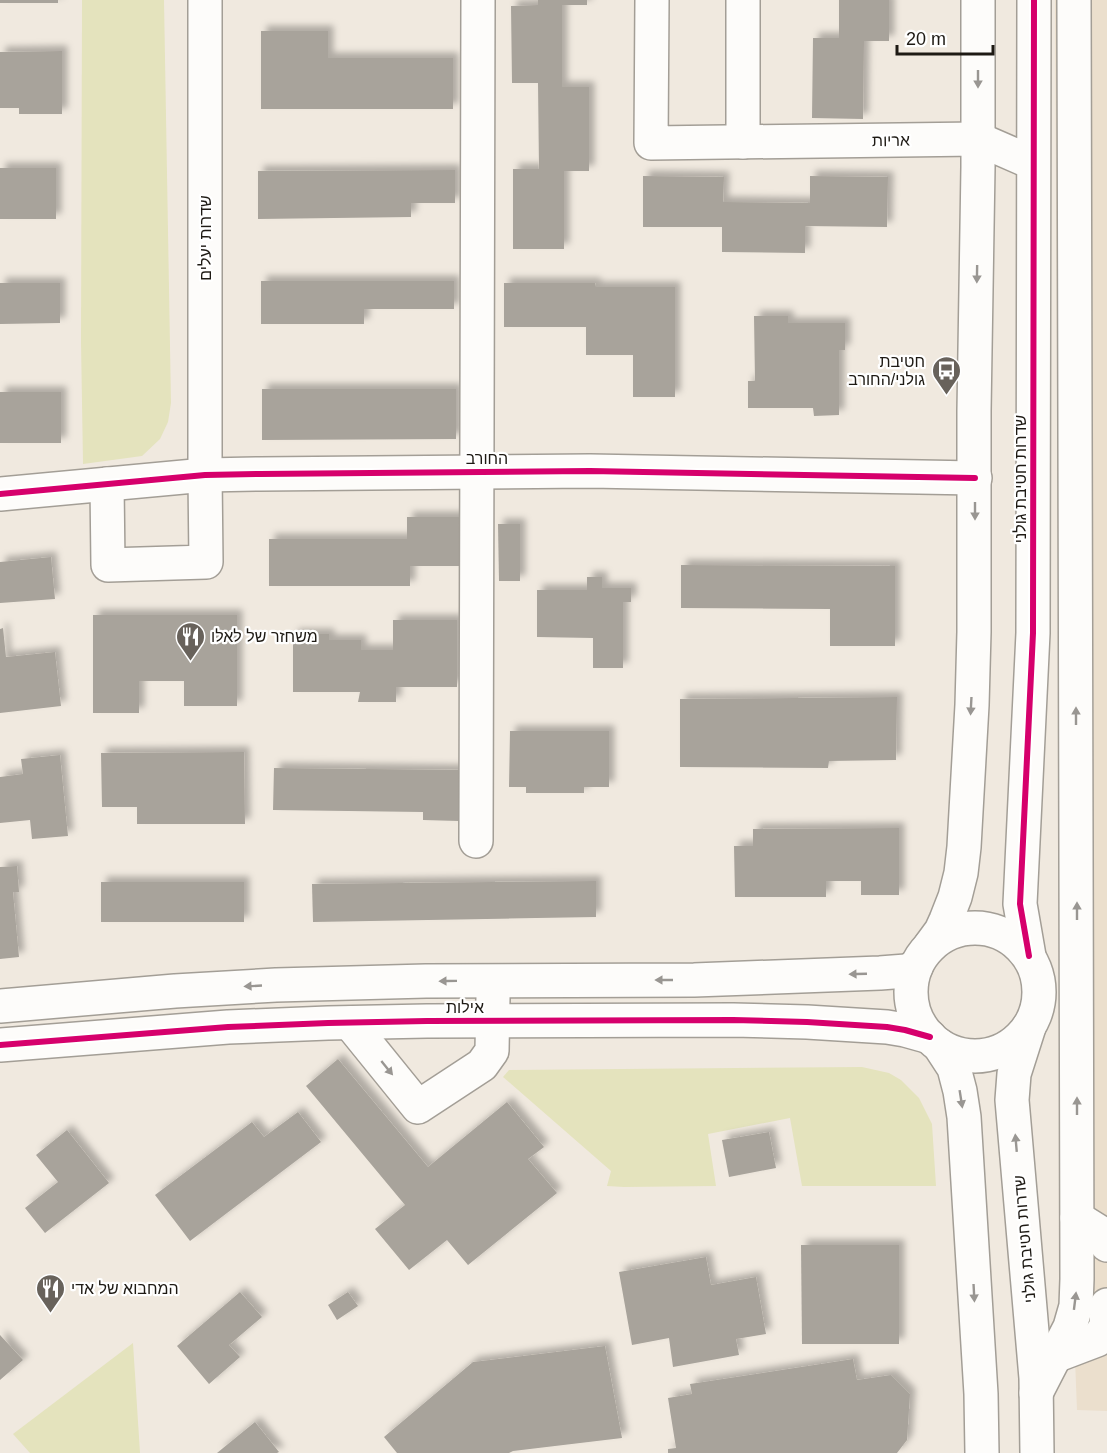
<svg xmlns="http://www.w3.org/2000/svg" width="1107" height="1453" font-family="Arial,'Noto Sans Hebrew',sans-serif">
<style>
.built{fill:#ebdfcd}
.green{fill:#e4e3bd}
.building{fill:#a8a39b;filter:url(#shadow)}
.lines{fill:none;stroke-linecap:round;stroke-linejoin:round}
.minor-casing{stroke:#a39e96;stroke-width:36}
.minor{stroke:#fdfcfa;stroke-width:33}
.cycleway-casing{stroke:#fff;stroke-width:10}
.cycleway{stroke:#d6006c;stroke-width:6}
.oneway{fill:#999692}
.labels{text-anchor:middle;stroke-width:4.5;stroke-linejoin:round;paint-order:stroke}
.street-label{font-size:16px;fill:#1e1a14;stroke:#fff}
.poi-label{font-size:16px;fill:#1e1a14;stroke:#fff;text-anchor:start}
</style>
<defs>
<filter id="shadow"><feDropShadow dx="5.5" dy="-5.5" stdDeviation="3" flood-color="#0004"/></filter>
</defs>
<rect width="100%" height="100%" fill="#f0e9df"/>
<path class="built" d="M1055,0h52v1411l-30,-1 -17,-431z"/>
<g class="green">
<path d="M82,0h82l7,403 -3,19 -8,17 -18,17 -59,8 -2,-122z"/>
<path d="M862,1067l27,6 12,7 18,18 13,26 4,62h-134l-12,-68 -82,16 8,52 -92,1 -17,-1 4,-15 -108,-94 6,-7z"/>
<path d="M133,1343l7,110h-110l-17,-19z"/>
</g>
<g class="building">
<rect x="0" y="0" width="58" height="3"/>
<path d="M538,0h49v5h-25v82h27v84h-25v78h-51v-80h26l-1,-86h-26l-1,-77 27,-1z"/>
<path d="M839,0h50v41h-25l-1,78 -51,-1 1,-80h26z"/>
<path d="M261,31h67v27h125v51h-192z"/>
<path d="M62,51v63h-43v-6h-19v-56z"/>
<rect x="0" y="168" width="56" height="51"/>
<path d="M455,170v33h-44v14l-153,2v-48z"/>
<path d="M643,176l81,1 -1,25 87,1v-27l78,1 -1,50 -82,-1v27l-83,-1v-25h-79z"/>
<path d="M261,281h193v28h-90v15h-103z"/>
<path d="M0,283h60v40l-60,1z"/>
<path d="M504,283h91l1,4h79v110h-42v-42h-47v-28h-82z"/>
<path d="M754,316h34v7h57v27h-6v65l-25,1 -1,-8h-65v-27h7z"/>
<path d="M262,389h194v50l-194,1z"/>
<rect x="0" y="392" width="61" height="51"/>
<path d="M407,517h54l-1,49h-50v20h-141v-47h138z"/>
<path d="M498,524h22v57h-21z"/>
<path d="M51,557l4,42 -55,4v-41z"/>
<path d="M681,565l214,1v80h-65v-37l-149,-1z"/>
<path d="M587,577h15v11h29v14h-8v66h-30v-30l-56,-1v-47h50z"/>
<path d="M93,615h144v91h-53v-25h-45v32h-46z"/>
<path d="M393,620h64v67h-61v15h-38l2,-10h-67v-58h36v6h32v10h32z"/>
<path d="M3,628l3,29 49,-5 6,54 -61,7v-84z"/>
<path d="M897,697l-1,63 -67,1 -1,7 -148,-1v-68z"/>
<path d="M510,731h99v56h-25v6h-58v-6h-17z"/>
<path d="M244,752l1,72h-108v-17h-35l-1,-54z"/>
<path d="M60,755l8,81 -36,3 -2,-19 -30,3v-46l23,-3 -2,-15z"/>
<path d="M274,768l186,2 -1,51 -36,-1v-8l-150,-2z"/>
<path d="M899,828v67h-38v-14h-35v16h-91l-1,-51h19v-17z"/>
<path d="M17,866l2,26h-6l6,65 -19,2v-92z"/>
<path d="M596,881v36l-283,5 -1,-38z"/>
<rect x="101" y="882" width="143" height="40"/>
<path d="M338,1059l90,108 79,-65 37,45 -16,12 29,34 -89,72 -21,-25 -38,30 -34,-41 30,-24 -99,-119z"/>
<path d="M298,1112l23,30 -131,99 -35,-46 97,-73 12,15z"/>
<path d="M67,1130l42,53 -64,50 -20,-25 33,-26 -22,-27z"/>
<path d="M769,1132l7,36 -47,9 -7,-37z"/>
<path d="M801,1245h98v99h-97z"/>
<path d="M706,1257l5,28 45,-8 10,57 -30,5 3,16 -66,12 -4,-29 -37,7 -13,-73z"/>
<path d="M240,1292l22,25 -33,28 11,12 -31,27 -32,-38z"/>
<path d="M348,1292l10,14 -21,14 -9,-15z"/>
<path d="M0,1335l23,25 -23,20z"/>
<path d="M605,1346l17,92 -109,13 -4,2h-112l-13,-16 89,-75z"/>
<path d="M853,1359l4,21 34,-5 19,19 -3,46 -10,13h-229v-4l8,-1 -8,-50 24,-4 -2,-10z"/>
<path d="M255,1422l24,30 -2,1h-60z"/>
</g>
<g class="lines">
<defs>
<g id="minor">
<path d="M652,0l-1,143 327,-4 55,24"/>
<path d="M743,0v142"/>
<path d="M107,484l1,81 98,-3 -1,-87v-475"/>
<path d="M0,494l205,-19 55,-1 330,-3 385,7"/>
<path d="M476,841l2,-841"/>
<circle cx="975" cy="992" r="64"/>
<path d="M930,946l11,-15 5,-11 9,-23 6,-24 3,-26 8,-142 2,-73v-221l4,-244v-167"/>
<path d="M1029,956l-9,-52 13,-271 1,-633"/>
<path d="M0,1006l175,-15 101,-6 150,-4 268,-1 186,-7 26,-2 10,-4"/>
<path d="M350,1023l68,84 64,-42 10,-14 1,-54"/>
<path d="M1029,1027l-15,47 -2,26 24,278 1,75"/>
<path d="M0,1045l228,-18 100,-4 99,-2 306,-1 74,2 80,5 18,3 25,7"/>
<path d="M939,1045l15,23 6,23 4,26 17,277 1,59"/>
<path d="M1077,1218l24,15 6,12"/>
<path d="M1055,1356l42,-16 9,-13 1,-22"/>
<path d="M1036,1393l34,-66 6,-21 1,-27 -3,-1279"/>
</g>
</defs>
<use href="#minor" class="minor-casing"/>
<use href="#minor" class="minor"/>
<defs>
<g id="cycleway">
<path d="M0,494l205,-19 55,-1 330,-3 385,7"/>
<path d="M1029,956l-9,-52 13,-271 1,-633"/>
<path d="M0,1045l228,-18 100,-4 99,-2 306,-1 74,2 80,5 18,3 25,7"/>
</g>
</defs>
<use href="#cycleway" class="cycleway-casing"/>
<use href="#cycleway" class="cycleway"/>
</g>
<defs><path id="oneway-solid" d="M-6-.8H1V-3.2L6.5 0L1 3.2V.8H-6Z" transform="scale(1.5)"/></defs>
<g class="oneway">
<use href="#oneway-solid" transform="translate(978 79) rotate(90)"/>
<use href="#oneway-solid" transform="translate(977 274) rotate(91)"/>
<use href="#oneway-solid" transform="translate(975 511) rotate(90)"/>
<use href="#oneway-solid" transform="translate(971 706) rotate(93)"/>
<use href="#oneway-solid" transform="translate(1076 716) rotate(-90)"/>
<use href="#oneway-solid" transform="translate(1077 911) rotate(-90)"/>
<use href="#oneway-solid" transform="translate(858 974) rotate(178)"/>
<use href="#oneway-solid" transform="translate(664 980) rotate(180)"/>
<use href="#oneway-solid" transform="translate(448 981) rotate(179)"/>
<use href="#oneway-solid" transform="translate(253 986) rotate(177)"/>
<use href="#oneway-solid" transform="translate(387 1068) rotate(51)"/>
<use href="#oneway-solid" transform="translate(961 1099) rotate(81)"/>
<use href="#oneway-solid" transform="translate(1077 1106) rotate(-90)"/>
<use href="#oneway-solid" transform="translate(1016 1143) rotate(-95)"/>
<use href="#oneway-solid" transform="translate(974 1293) rotate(87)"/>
<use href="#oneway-solid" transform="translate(1075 1301) rotate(-83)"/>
</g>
<defs>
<symbol id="bus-pin" viewBox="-11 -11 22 30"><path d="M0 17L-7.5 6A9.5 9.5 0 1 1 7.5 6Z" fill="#68625b" stroke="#fff"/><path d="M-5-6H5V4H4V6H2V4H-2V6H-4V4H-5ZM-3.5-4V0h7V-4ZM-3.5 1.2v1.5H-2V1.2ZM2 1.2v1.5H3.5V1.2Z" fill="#fff"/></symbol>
<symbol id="restaurant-pin" viewBox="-11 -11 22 30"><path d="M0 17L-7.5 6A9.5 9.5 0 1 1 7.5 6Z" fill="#68625b" stroke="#fff"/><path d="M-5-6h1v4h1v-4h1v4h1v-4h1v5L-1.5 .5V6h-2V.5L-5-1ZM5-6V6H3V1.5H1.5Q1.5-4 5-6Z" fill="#fff"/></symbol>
</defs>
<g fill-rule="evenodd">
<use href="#bus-pin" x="930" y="354" width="33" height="45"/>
<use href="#restaurant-pin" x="174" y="620" width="33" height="45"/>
<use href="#restaurant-pin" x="34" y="1272" width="33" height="45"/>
</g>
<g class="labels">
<g class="street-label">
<text transform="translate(891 140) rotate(-1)" y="6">אריות</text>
<text transform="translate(205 238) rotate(-90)" y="6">שדרות יעלים</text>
<text x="487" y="464">החורב</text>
<text transform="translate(1020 479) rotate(-90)" y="6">שדרות חטיבת גולני</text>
<text x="465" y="1013">אילות</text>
<text transform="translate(1024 1239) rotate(-95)" y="6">שדרות חטיבת גולני</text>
</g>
<g class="poi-label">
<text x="925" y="367" text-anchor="end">חטיבת<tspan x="925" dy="18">גולני/החורב</tspan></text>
<text x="211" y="642">משחזר של לאלו</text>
<text x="71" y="1294">המחבוא של אדי</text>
</g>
</g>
<path d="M897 45v9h96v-9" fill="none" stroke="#1e1a14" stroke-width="3"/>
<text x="906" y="45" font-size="18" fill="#1e1a14" stroke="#ffffff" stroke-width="4.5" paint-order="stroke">20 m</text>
</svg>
